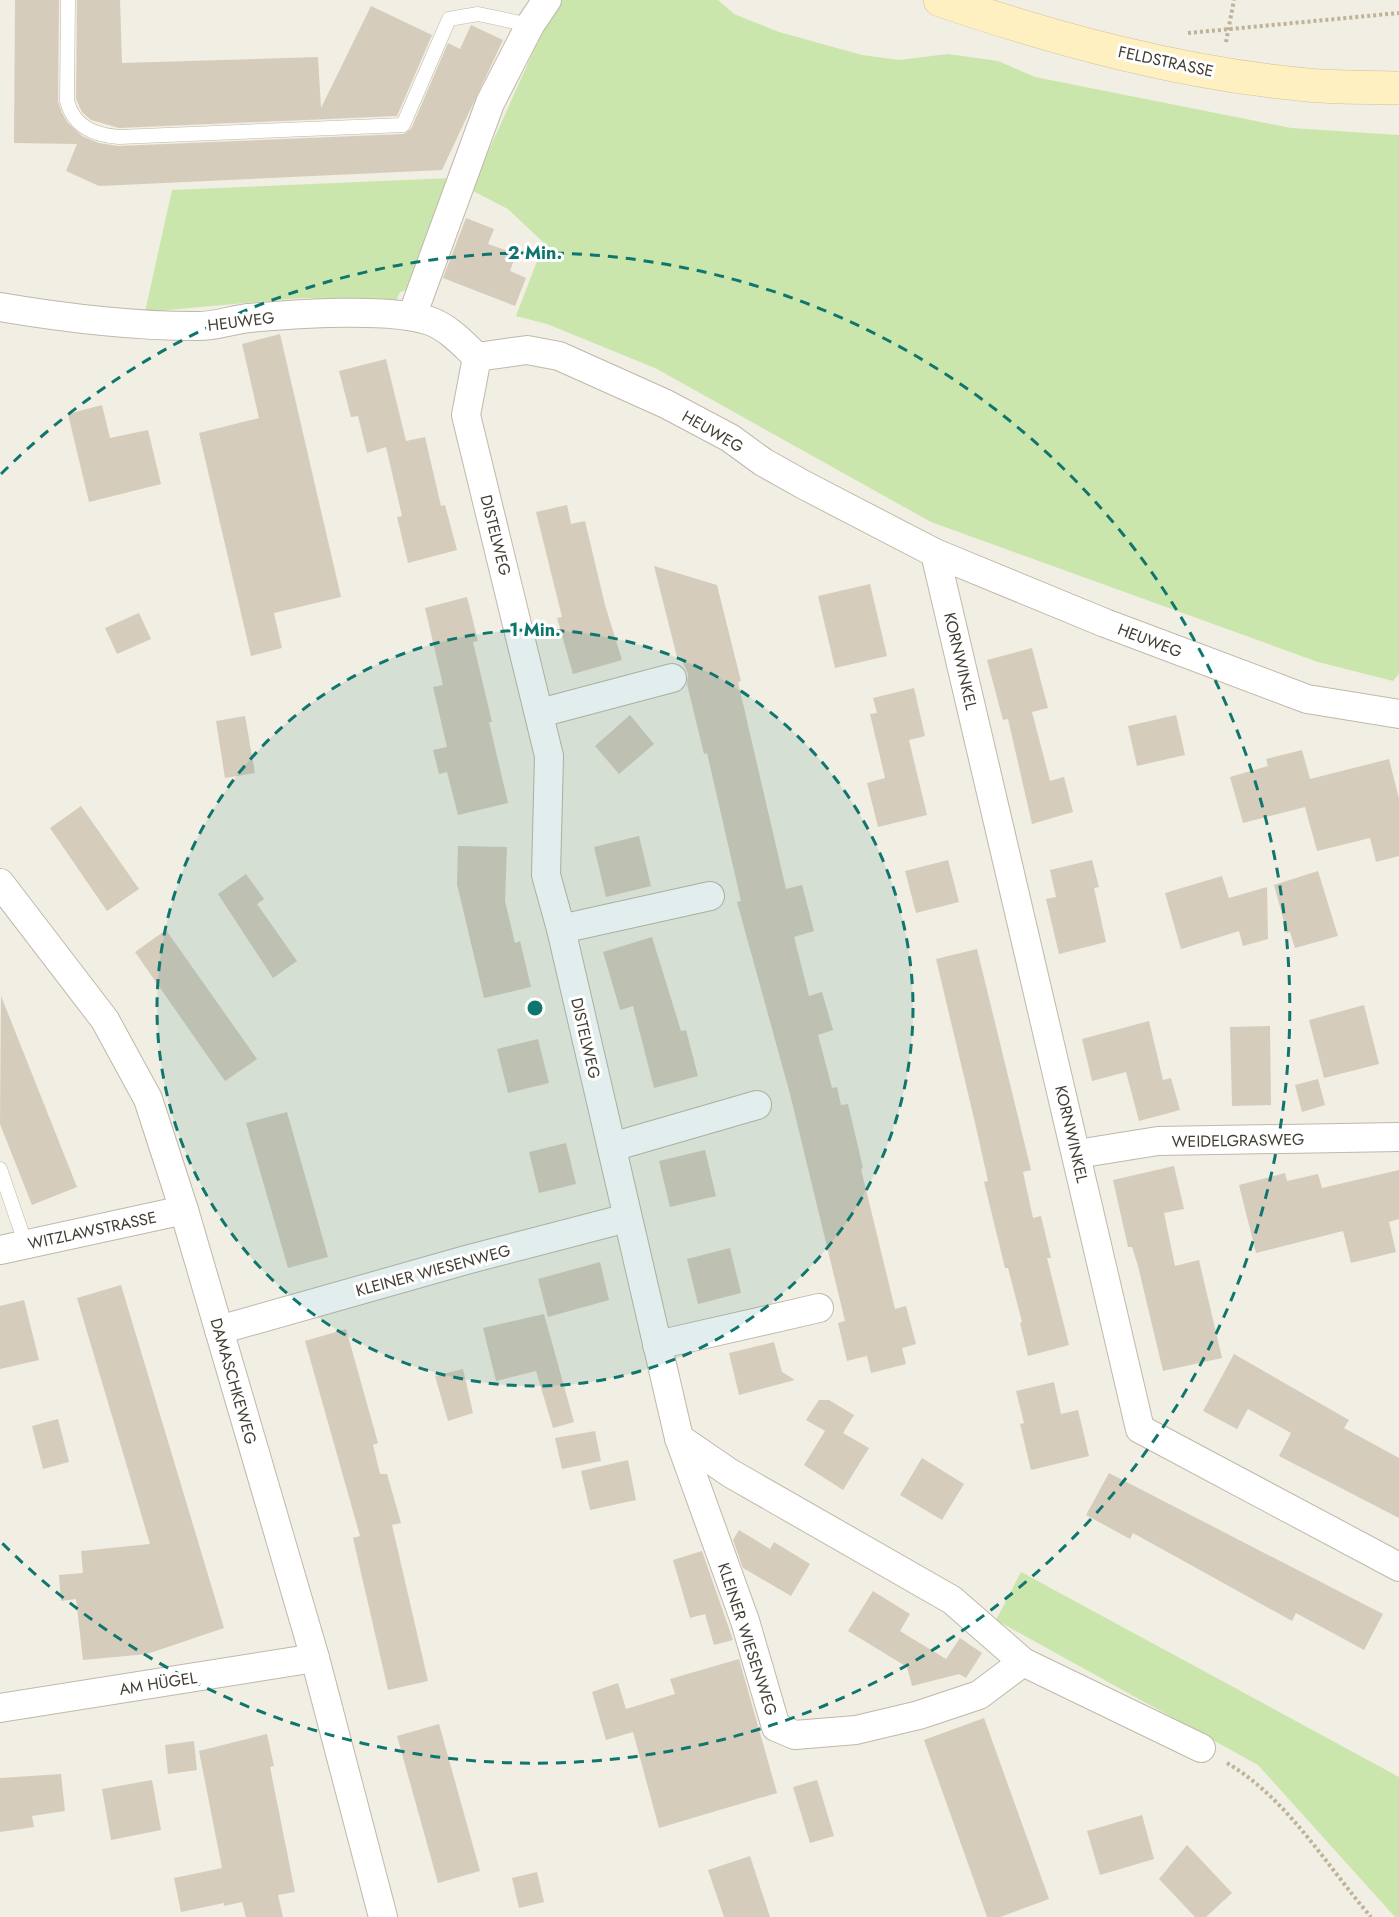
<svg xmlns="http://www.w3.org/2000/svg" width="1399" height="1917" font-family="Jost,sans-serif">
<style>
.green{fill:#cae6ac}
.building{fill:#d6ccbc}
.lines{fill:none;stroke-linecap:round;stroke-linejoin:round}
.service-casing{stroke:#c0b8a9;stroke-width:15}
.minor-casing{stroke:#c0b8a9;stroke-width:30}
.secondary-casing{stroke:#d1c294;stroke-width:34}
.path{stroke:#beb298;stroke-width:4;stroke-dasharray:3 3;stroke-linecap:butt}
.service{stroke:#fff;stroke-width:14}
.minor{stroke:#fff;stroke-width:28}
.secondary{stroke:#fef0c1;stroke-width:33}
.ring{fill:none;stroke:#0f766e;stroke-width:3;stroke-dasharray:10 8}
.labels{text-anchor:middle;stroke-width:6;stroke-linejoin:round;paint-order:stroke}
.street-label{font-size:16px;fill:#433e34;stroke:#fff}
.centre{fill:#0f766e;stroke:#fff;stroke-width:3}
.ring-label{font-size:18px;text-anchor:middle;font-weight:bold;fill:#0f766e;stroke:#fff;stroke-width:6;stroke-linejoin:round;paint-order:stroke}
</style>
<rect width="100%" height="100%" fill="#f1eee3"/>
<g class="green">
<path d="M560,0h158l16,14 45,18 83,23 37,5 49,-6 50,7 37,16 256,51 108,7v539l-6,7 -75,-19 -387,-140 -276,-154 -108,-44 -31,-8 28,-73 -36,-34 -37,-19 77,-171z"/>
<path d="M452,178l-43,111 -9,3 -4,9 -94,-3 -157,14 27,-122z"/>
<path d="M1021,1572l378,205v140h-4l-137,-152 -262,-145z"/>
</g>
<g class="building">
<path d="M15,0h44l-1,101 4,12 6,10 14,13 17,7 19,3 286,-12 7,-5 37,-86 12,6 11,-24 32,15 -61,130 -343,16 -33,-15 11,-27 -63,-1z"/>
<path d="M77,0h43l2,63 196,-6 3,51 50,-102 61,29 -35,81 -278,12 -28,-8 -9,-8 -6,-13z"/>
<path d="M466,218l28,11 -6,15 28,10 -6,17 16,7 -11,28 -72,-28z"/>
<path d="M280,334l61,263 -67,16 8,35 -31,8 -52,-223 60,-15 -17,-74z"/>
<path d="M386,359l20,82 19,-4 16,69 4,-1 12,45 -49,13 -11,-46 5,-1 -16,-69 -19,6 -9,-37 -7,1 -12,-46z"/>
<path d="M102,405l8,33 38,-8 13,54 -72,18 -21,-88z"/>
<path d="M567,505l4,19 14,-3 20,84 17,55 -49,14 -16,-56 5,-1 -26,-105z"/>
<path d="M654,566l63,19 24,96 -3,1 48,207 16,-4 12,46 -20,6 15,59 13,-4 11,38 -15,5 14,53 5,-1 4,18 7,-1 15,64 -2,1 34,140 11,-3 10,38 -14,4 4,16 -35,9 -4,-17 -20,5 -9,-38 7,-2 -55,-227 -53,-192 4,-1 -34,-148 -3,1 -17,-70 1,-10 -8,-18 -3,1z"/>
<path d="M870,584l17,72 -52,12 -17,-72z"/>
<path d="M467,597l11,44 -5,1 19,80h-3l19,81 -50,12 -11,-43 -8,2 -6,-24 14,-3 -14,-60 10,-2 -18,-77z"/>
<path d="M139,613l12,26 -34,15 -12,-26z"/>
<path d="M1032,648l16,60 -16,4 18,69 14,-4 9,35 -41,12 -24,-105 -5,1 -16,-60z"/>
<path d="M914,688l11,48 -16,4 18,75 -49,12 -11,-44 18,-5 -15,-64 7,-1 -4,-15z"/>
<path d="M630,715l24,29 -35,30 -24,-28z"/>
<path d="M1176,715l9,40 -48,11 -9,-40z"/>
<path d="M245,716l10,57 -30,5 -9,-57z"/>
<path d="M1302,750l8,29 79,-20 10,40v57l-23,6 -6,-24 -53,13 -12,-44 -62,16 -13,-46 38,-11 -2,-7z"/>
<path d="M81,806l58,83 -32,22 -57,-83z"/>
<path d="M639,836l12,50 -45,11 -12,-50z"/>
<path d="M458,846l49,1 -2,54 10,42 5,-2 11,46 -47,11 -27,-114z"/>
<path d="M948,860l11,42 -43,11 -11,-42z"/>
<path d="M1092,860l7,27 -5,1 12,54 -47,12 -13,-55 10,-2 -6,-27z"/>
<path d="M1318,871l20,65 -43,12 -5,-16 -3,1 -13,-48z"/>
<path d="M246,874l18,25 -7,5 40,57 -24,17 -55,-84z"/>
<path d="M1222,876l7,22 38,-11 1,52 -25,7 -4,-15 -58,18 -16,-56z"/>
<path d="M166,930l91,129 -32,22 -90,-129z"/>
<path d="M652,937l29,94 5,-1 12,46 -44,12 -21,-82 -13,4 -17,-58z"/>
<path d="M977,949l54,221 -8,2 10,46 8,-2 10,42h-4l22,87 -41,11 -8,-33 2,-1 -14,-54h-3l-21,-86 4,-1 -12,-54 -40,-168z"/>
<path d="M1,996l76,191 -45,18 -32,-81z"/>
<path d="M1364,1005l15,59 -55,14 -15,-58z"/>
<path d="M1149,1021l14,59 8,-2 9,32 -41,11 -13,-49 -34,9 -10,-42z"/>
<path d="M1270,1026l1,79 -39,1 -2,-79z"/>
<path d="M538,1039l11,44 -41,10 -11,-44z"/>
<path d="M1318,1079l7,26 -23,7 -7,-27z"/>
<path d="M287,1112l41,145 -40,11 -42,-145z"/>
<path d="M566,1143l10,41 -37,9 -10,-41z"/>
<path d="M705,1150l11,46 -46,11 -11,-46z"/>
<path d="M1174,1166l10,43 -20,4 11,53 24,-6 23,98 -59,13 -25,-105 -6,-19h-4l-15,-67z"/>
<path d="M1399,1170v49l-10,3 7,30 -45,11 -8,-32 -87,22 -17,-68 46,-12 2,8 31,-7 4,14z"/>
<path d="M730,1248l11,45 -43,11 -11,-45z"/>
<path d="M600,1262l9,38 -61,17 -10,-38z"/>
<path d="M121,1285l103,343 -77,26 -64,6 -7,-61 -15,2 -2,-26 24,-2 -2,-22 69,-7 -73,-246z"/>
<path d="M24,1300l15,60 -39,9v-63z"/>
<path d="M544,1314l30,108 -21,6 -17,-57 -40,10 -13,-53z"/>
<path d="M346,1329l32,114 -5,2 7,29h7l14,49 -9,2 36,156 -40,9 -35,-152 7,-2 -55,-195z"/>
<path d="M774,1342l8,30 13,8 -56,15 -10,-42z"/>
<path d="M1234,1354l115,66 -5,8 55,30v60l-120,-62 12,-23 -43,-24 -11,20 -34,-18z"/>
<path d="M463,1369l10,44 -25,8 -13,-45z"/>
<path d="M1054,1382l7,32 17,-4 11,46 -58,14 -11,-46 4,-1 -8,-32z"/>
<path d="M819,1400h10l25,15 -11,18 26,15 -26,42 -39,-25 21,-34 -19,-11z"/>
<path d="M58,1419l11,43 -26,7 -11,-43z"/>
<path d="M595,1431l6,30 -39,8 -7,-31z"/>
<path d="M922,1458l42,26 -22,36 -42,-25z"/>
<path d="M628,1460l8,40 -46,10 -9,-39z"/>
<path d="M1109,1473l274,141 -19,36 -68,-37 -4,8 -159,-88 -3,6 -44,-24z"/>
<path d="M739,1530l31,19 4,-7 36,22 -19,32 -48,-28 -10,-28z"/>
<path d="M702,1551l31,89 -19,5 -9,-31 -15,4 -17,-58z"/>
<path d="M873,1591l37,23 -10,17 46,28 14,-21 22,15 -16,25 -7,-4 -47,12 -5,-19 -59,-36z"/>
<path d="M739,1659l38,134 -118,35 -26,-96 -27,8 -14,-48 26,-9 8,26 49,-15 -5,-15z"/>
<path d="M984,1718l65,181 -49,18h-13l-63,-177z"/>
<path d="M439,1724l41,147 -42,12 -41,-147z"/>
<path d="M267,1734l7,32 -4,1 25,125 -17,3 5,22h-37l-4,-15 -18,4v-3l-43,9 -7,-34 48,-10 -23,-117z"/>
<path d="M194,1741l3,29 -29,4 -3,-29z"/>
<path d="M61,1774l4,37 -33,5 2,11 -34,5v-54z"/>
<path d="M152,1780l9,50 -50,10 -9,-51z"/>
<path d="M817,1780l17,56 -24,7 -17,-56z"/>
<path d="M1142,1815l12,44 -54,16 -13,-44z"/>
<path d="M1187,1845l45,48 -26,24h-11l-36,-38z"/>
<path d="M750,1856l20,61h-46l-16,-47z"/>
<path d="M537,1872l7,30 -25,6 -7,-30z"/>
</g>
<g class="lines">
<defs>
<g id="service">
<path d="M68,0l-1,101c7,26 27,34 52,36l284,-12 46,-106 29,-5 52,11"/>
<path d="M0,1169l26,76"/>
</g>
<g id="minor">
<path d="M0,307c65,11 129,19 195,19 18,1 36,-6 54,-8 43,-4 142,-11 181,3 19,7 33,23 47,36l50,-7 32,6 107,48 64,34 33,24 41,23 131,68 170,70 202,76 92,15"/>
<path d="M412,316l78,-213 40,-78 17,-25"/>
<path d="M477,357l-11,58 83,341 -3,119 15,54 118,509 51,35 222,127 71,62 178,86"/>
<path d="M935,553l205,876 259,138"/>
<path d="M540,713l132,-35"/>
<path d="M0,883l105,137 43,79 36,111 131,448 68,259"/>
<path d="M561,929l149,-33"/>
<path d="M612,1147l145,-42"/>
<path d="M1077,1154l81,-13 241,-4"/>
<path d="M0,1250l184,-40"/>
<path d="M219,1330l247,-70 161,-42"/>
<path d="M657,1345l162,-37"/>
<path d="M679,1438l66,183 31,106 19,8 61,-5 63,-15 60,-20 44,-33"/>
<path d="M0,1708l315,-50"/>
</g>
<path id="secondary" d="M940,0c118,40 243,74 368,85 30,3 61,2 91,3"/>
</defs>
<use href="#service" class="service-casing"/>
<use href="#minor" class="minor-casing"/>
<use href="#secondary" class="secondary-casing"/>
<g class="path">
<path d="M1188,33l211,-20"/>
<path d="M1226,42l8,-42"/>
<path d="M1227,1763c60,35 99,102 144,154"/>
</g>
<use href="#service" class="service"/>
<use href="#minor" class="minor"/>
<use href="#secondary" class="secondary"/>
</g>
<circle cx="535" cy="1008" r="378" fill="#0f766e" fill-opacity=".12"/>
<g class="ring">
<circle cx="535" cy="1008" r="378"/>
<path d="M1 474A755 755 0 1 1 1 1542"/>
</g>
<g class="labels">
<g class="street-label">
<text transform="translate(1166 61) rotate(12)" y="6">FELDSTRASSE</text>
<text transform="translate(241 321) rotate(-7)" y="6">HEUWEG</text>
<text transform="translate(713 431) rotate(30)" y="6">HEUWEG</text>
<text transform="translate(496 535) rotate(76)" y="6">DISTELWEG</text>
<text transform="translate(1150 640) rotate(21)" y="6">HEUWEG</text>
<text transform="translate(961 661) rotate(77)" y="6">KORNWINKEL</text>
<text transform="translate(586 1038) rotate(77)" y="6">DISTELWEG</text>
<text transform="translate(1072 1134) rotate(77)" y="6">KORNWINKEL</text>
<text transform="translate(1238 1140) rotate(-1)" y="6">WEIDELGRASWEG</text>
<text transform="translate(92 1230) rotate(-12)" y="6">WITZLAWSTRASSE</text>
<text transform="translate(433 1270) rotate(-15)" y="6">KLEINER WIESENWEG</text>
<text transform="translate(234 1381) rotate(74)" y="6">DAMASCHKEWEG</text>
<text transform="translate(748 1639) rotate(72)" y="6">KLEINER WIESENWEG</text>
<text transform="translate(158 1683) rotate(-9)" y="6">AM HÜGEL</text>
</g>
</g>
<circle cx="535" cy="1008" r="9" class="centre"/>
<g class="ring-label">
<text x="535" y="259">2 Min.</text>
<text x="535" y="636">1 Min.</text>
</g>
</svg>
